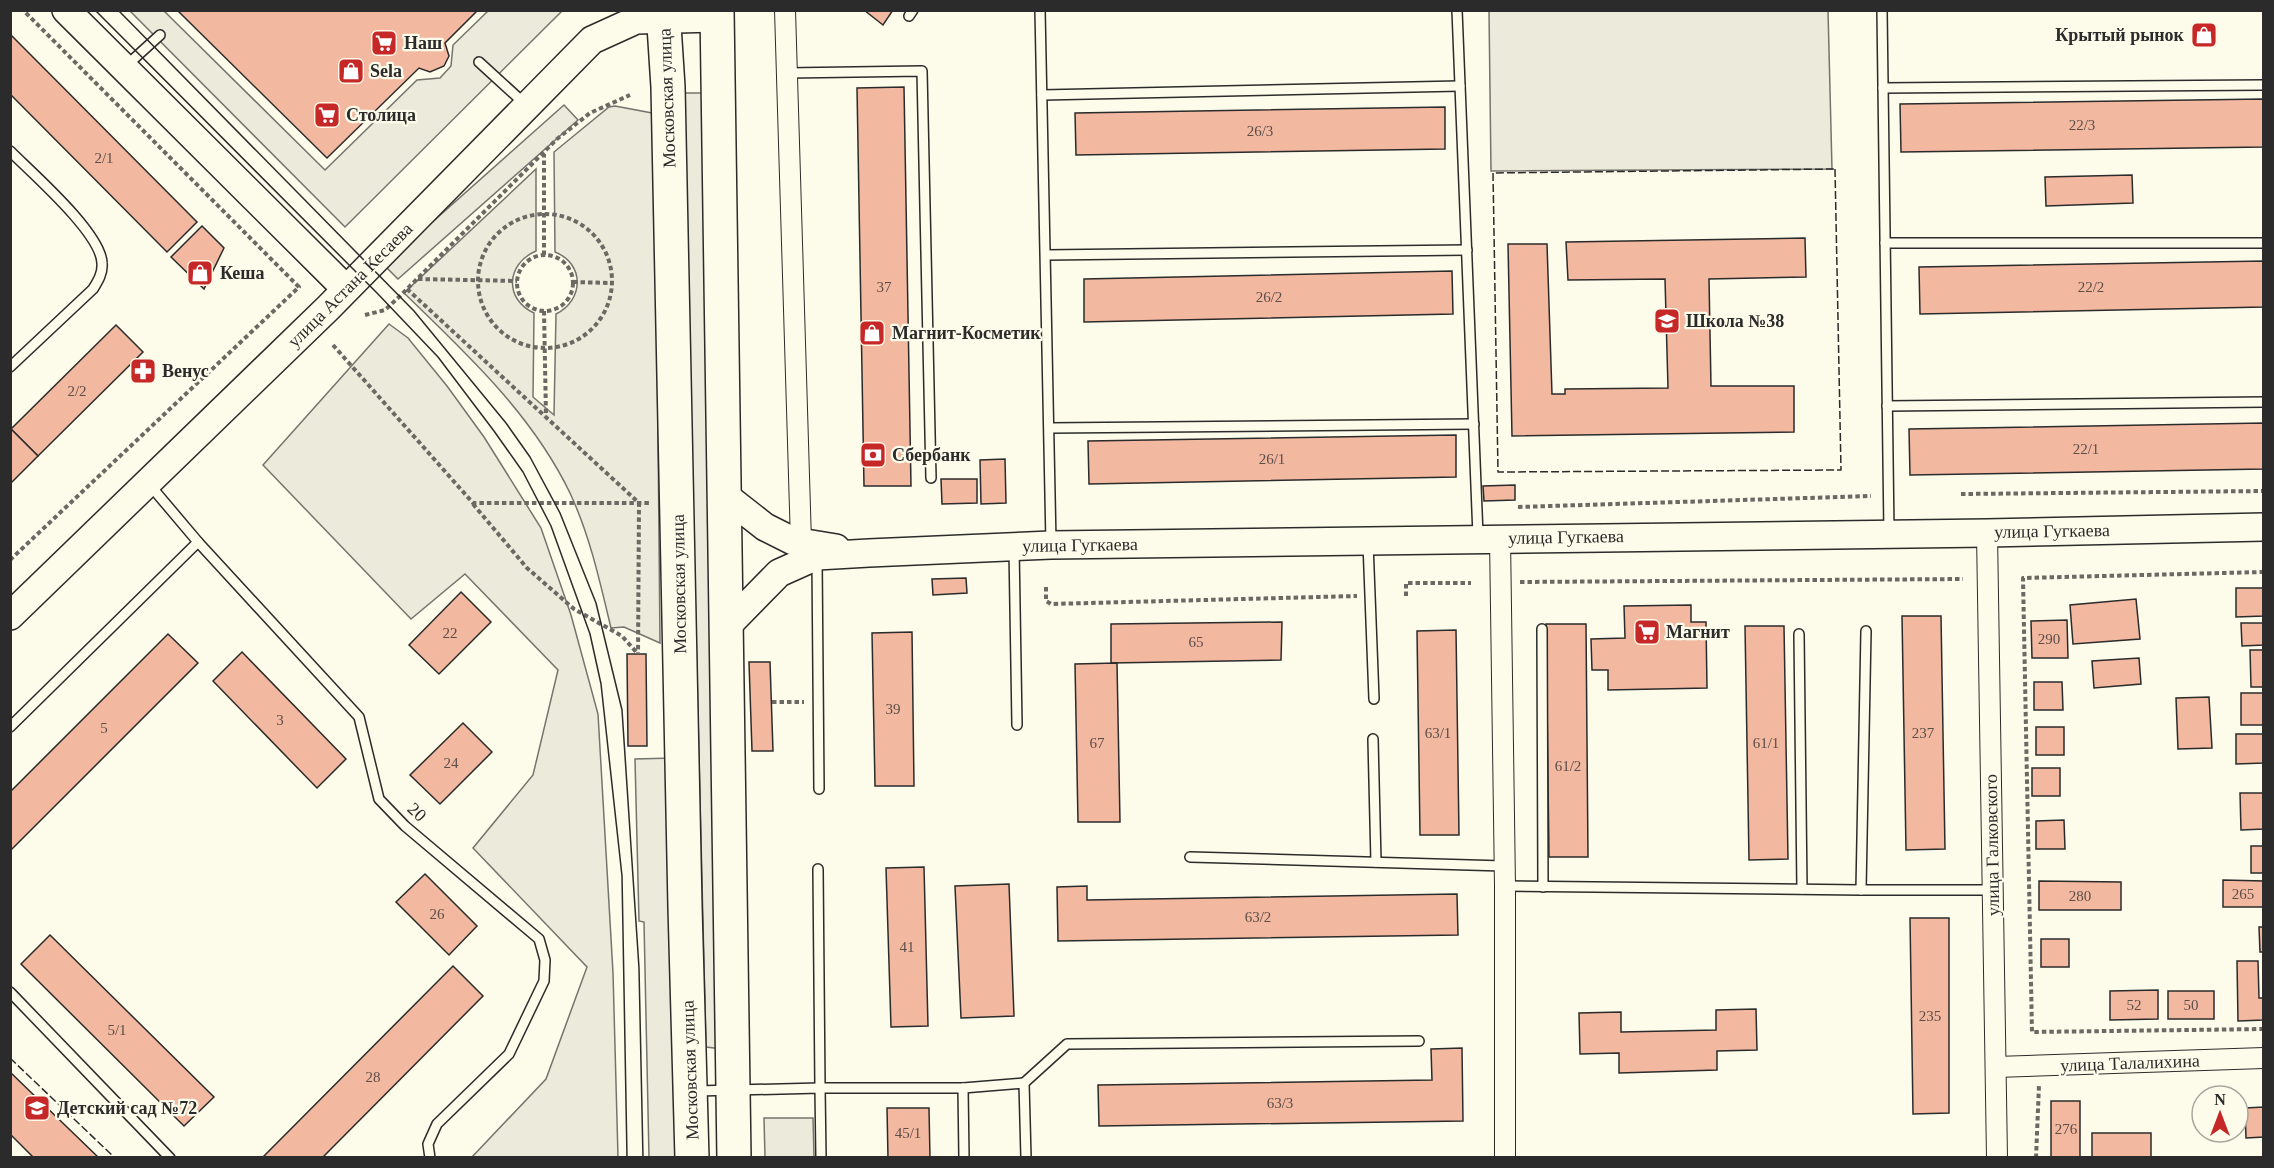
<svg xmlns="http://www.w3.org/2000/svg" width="2274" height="1168" font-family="Georgia,serif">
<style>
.green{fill:#ecebdb;stroke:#74746e;stroke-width:1.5}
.parking{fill:#eceadb;stroke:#74746e;stroke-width:1.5}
.building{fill:#f2b8a0;stroke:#2b2b2b;stroke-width:1.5}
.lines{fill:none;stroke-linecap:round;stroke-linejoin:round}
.lane-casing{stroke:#2b2b2b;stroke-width:12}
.street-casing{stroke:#2b2b2b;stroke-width:22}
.secondary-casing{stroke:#2b2b2b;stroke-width:30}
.highway-casing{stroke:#2b2b2b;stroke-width:36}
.path{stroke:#6a6964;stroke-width:4;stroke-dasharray:4.5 3;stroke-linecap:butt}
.lane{stroke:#fdfbea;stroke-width:9}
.street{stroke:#fdfbea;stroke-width:20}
.secondary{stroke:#fdfbea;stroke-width:27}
.highway{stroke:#fdfbea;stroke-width:33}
.tram{stroke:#2b2b2b;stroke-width:1.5}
.fence{stroke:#2b2b2b;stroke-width:1.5;stroke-dasharray:8 3;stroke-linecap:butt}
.labels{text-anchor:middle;stroke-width:4.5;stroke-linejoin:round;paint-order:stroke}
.number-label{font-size:15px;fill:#5d4e48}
.poi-label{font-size:18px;font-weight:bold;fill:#2b2b2b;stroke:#fdfbea;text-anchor:start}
.street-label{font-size:18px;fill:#2b2b2b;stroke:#fdfbea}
</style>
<rect width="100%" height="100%" fill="#fdfbea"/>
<g class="green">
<path d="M1489,11h339l4,158 -341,2z"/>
<path d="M683,93h25l14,956 -16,-2z"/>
<path d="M564,105l14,15 -180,159 -14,-14z"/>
<path d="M615,106l37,7 3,6 5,524 -36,-16 -13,1c-11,-46 -21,-92 -41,-135 -38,-79 -104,-140 -166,-200l132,-124v82c-30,13 -32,48 -2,62l-1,84 21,18 2,-101c28,-14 29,-50 -1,-62l-1,-100 55,-45z"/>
<path d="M389,324l19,14 39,48 37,51 57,91 30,87 27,99 15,259 5,184h-146l74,-78 41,-112 -114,-119 60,-73 25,-105 -93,-96 -54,45 -148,-154z"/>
<path d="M674,758l9,399h-34l-5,-235 -5,-1 -4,-162z"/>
<path d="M764,1118h49l1,39h-49z"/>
</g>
<path class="parking" d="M130,11h34l161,159 92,-90 23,-2 11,-12 2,-21 35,-34h74l-217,216z"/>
<g class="building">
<path d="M177,10h301l-33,33 4,13 -5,10 -14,6 -11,-4 -92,90z"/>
<path d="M864,10h29l-10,15z"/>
<path d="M10,34l187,188 -30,30 -157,-158z"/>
<path d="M904,87l7,399h-47l-7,-398z"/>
<path d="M2264,99v48l-363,5 -1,-48z"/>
<path d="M1445,107v42l-369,6 -1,-42z"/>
<path d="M2132,175l1,28 -87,3 -1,-29z"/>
<path d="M202,226l22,22 -20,41 -33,-32z"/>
<path d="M1805,238l1,39 -97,2 2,107h83v46l-282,4 -4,-192h39l5,150h13v-5l103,-1 -3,-109 -97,1 -2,-38z"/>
<path d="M2264,261v46l-344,7 -1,-47z"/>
<path d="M1452,271l1,43 -369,8v-43z"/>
<path d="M116,325l27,27 -105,104 -27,-27z"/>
<path d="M2264,423v46l-354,6 -1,-46z"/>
<path d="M11,429l27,27 -28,28v-54z"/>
<path d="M1456,435v42l-367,7 -1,-43z"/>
<path d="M1005,459l1,44 -25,1 -1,-44z"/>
<path d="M941,479h36v24l-35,1z"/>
<path d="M1515,485v15l-31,1 -1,-15z"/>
<path d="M966,578l1,15 -34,2 -1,-16z"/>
<path d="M2236,588h28v28l-28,1z"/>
<path d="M461,592l30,30 -52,52 -30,-29z"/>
<path d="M2136,599l4,40 -67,5 -3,-39z"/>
<path d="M1691,605v17h15l1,66 -99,2v-20h-16l-1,-31 34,-1 -1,-32z"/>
<path d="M1902,616h39l4,233 -39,1z"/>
<path d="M2067,620l1,38h-36l-1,-37z"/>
<path d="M1282,622l-1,38 -170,3v-39z"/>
<path d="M2241,623h23v22l-22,1z"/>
<path d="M1546,624h40l2,233h-39z"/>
<path d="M1745,626h39l4,233 -39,1z"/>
<path d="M1456,630l3,205h-39l-3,-204z"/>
<path d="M912,632l2,154h-39l-3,-153z"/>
<path d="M168,634l30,29 -188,188v-59z"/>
<path d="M2250,650h14v37h-13z"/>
<path d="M242,652l104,107 -29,29 -104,-107z"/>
<path d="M627,654h19l1,92h-19z"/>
<path d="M2139,658l2,26 -47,4 -2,-27z"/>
<path d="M749,662h21l3,89h-21z"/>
<path d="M1117,663l3,159h-42l-3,-158z"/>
<path d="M2034,682h28l1,28h-29z"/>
<rect x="2241" y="693" width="23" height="32"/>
<path d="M2209,697l3,51 -34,1 -2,-51z"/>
<path d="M463,723l29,29 -52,52 -30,-29z"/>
<rect x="2036" y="727" width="28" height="28"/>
<path d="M2236,734h28v29l-28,1z"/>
<rect x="2032" y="768" width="28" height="28"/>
<path d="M2240,793h24v36l-23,1z"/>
<path d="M2064,820l1,29h-29v-28z"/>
<rect x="2251" y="846" width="13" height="27"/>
<path d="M924,867l4,159 -37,1 -5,-159z"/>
<path d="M425,874l52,52 -28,29 -53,-53z"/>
<path d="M2223,880l41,1v26h-41z"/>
<path d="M2039,881l82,1v28h-82z"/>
<path d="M1009,884l5,132 -53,2 -6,-132z"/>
<path d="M1087,886v14l370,-6 1,41 -400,6 -1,-54z"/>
<path d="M1910,918h39v195l-36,1z"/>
<path d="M2259,927h5v25h-4z"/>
<path d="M50,935l164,162 -30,29 -163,-162z"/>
<rect x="2041" y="939" width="28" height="28"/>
<path d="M2237,961h21l1,37h5v22l-26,1z"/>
<path d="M453,966l30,30 -161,162h-60z"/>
<path d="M2158,990v29l-48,1v-29z"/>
<rect x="2168" y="991" width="46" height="28"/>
<path d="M1756,1009l1,41 -40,1v19l-98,3v-20l-39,1 -1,-41 42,-1v20l95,-2v-20z"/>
<path d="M1462,1048l1,73 -364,5 -1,-41 334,-5 -1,-31z"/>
<path d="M10,1072l89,86h-65l-24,-24z"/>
<rect x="2051" y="1101" width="29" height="56"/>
<path d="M2264,1107v30l-18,1 -1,-30z"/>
<path d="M887,1108h42l1,50h-42z"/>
<rect x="2092" y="1133" width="59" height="25"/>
</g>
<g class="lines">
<defs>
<g id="lane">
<path d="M1040,10l11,533"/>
<path d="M1457,10l21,526"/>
<path d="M1882,10l7,523"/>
<path d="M909,16l4,-6"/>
<path d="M479,62l46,42"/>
<path d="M126,66l34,-31"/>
<path d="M787,73l135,-2 9,407"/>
<path d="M1883,88l381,-3"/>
<path d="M1042,95l418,-9"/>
<path d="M10,151c23,23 91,82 92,112 1,10 -4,18 -9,26l-83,78"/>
<path d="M1885,243h379"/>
<path d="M1046,255l421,-5"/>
<path d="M1887,406l377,-4"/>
<path d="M1050,428l424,-4"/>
<path d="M149,484l49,58 161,175 20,82 26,27 134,113 6,21 -1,21 -35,73 -72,70 -9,20 2,14"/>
<path d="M1368,543l6,156"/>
<path d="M1014,548l3,177"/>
<path d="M817,560l2,229"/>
<path d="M1542,629l1,258"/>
<path d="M1866,631l-5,259h132"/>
<path d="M1799,634l3,255"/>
<path d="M10,727l188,-185"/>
<path d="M1373,739l3,123"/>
<path d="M1190,857l314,9"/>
<path d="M818,869l2,219h143l1,70"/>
<path d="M1505,886l356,4"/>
<path d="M10,992l160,166"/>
<path d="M1024,1083l43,-39 352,-3"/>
<path d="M963,1088l61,-5 2,75"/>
<path d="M696,1091l124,-3 1,70"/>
</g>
<g id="street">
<path d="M785,10l16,532"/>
<path d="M1987,533l10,625"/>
<path d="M1500,538l5,348v272"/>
<path d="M1996,1067l268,-9"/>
</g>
<g id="secondary">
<path d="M66,10l280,279"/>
<path d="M723,494l42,33 28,14 43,7"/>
<path d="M10,616l318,-308 264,-268 44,-20 81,-2"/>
<path d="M728,625l51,-52 38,-17 52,-3 182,-8 936,-12 277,-6"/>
</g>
<g id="highway">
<path d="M663,10l5,77 17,820 7,251"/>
<path d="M717,10l17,1148"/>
</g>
</defs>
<use href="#lane" class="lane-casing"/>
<use href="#street" class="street-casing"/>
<use href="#secondary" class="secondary-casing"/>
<use href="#highway" class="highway-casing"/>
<g class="path">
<circle cx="545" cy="281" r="67"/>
<circle cx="545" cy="283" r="28"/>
<path d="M544,255v-101"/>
<path d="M418,279l99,2"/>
<path d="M573,282l39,1"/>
<path d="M407,289l232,214 -1,151"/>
<path d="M544,311l2,105"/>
<path d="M365,315l20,-5 14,-13 158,-158 33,-26 40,-18"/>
<path d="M333,345l140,158h178"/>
<path d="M1961,494l303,-3"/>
<path d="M473,504l54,64 47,41 48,27 16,18"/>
<path d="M1518,507l353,-11"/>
<path d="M10,560l289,-273 -276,-277"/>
<path d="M2264,572l-241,6 9,454 232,-3"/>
<path d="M1520,582l443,-3"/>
<path d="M1046,587v14l5,3 306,-8"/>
<path d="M1406,596v-13h65"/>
<path d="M772,702h32"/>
<path d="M2036,1158l3,-73"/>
</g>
<use href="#lane" class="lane"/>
<use href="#street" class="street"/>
<use href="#secondary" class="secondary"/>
<use href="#highway" class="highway"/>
<g class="tram">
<path d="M95,10l282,283 61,64 56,74 29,41 28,54 39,108 11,50 21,192 5,282"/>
<path d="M118,10l296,301 92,112 24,34 30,56 36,90 26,107 17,258 4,190"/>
</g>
<g class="fence">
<path d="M1835,169l6,301 -343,2 -5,-299z"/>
<path d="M10,1058l105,100"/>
</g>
</g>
<defs>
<symbol id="shop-square" viewBox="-11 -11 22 22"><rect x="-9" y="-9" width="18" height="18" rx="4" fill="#c62828" stroke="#fdfbea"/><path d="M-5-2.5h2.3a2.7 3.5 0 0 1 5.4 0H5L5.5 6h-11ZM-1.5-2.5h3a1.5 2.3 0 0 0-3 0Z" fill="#fff"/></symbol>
<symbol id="supermarket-square" viewBox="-11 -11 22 22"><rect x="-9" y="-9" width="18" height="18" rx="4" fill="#c62828" stroke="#fdfbea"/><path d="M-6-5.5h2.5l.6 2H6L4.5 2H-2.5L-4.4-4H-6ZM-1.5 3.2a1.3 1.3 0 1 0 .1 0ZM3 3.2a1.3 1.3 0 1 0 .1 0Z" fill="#fff"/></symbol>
<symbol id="school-square" viewBox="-11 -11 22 22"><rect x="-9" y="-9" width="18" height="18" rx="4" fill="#c62828" stroke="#fdfbea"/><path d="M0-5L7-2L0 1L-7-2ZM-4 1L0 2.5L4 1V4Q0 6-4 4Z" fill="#fff"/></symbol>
<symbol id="pharmacy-square" viewBox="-11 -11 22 22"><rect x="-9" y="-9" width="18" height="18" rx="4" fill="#c62828" stroke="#fdfbea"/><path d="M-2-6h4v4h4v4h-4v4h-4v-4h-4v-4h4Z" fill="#fff"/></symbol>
<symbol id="bank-square" viewBox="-11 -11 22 22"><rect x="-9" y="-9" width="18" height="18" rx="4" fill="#c62828" stroke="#fdfbea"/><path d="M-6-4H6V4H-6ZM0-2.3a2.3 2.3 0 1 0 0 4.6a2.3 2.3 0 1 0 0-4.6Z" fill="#fff"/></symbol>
</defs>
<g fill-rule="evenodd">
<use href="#shop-square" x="2189" y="20" width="30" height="30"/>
<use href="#supermarket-square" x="369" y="28" width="30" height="30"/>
<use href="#shop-square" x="336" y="56" width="30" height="30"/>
<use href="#supermarket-square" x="312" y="100" width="30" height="30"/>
<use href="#shop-square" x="185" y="258" width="30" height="30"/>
<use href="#school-square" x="1652" y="306" width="30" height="30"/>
<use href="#shop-square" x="857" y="318" width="30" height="30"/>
<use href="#pharmacy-square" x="128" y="356" width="30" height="30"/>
<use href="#bank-square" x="858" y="440" width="30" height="30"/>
<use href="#supermarket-square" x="1632" y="617" width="30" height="30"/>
<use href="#school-square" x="22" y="1093" width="30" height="30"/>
</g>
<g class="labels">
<g class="number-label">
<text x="2082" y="130">22/3</text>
<text x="1260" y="136">26/3</text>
<text x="104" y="163">2/1</text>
<text x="884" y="292">37</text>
<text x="2091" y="292">22/2</text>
<text x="1269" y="302">26/2</text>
<text x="77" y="396">2/2</text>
<text x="2086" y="454">22/1</text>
<text x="1272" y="464">26/1</text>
<text x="450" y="638">22</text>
<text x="2049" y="644">290</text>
<text x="1196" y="647">65</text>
<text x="893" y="714">39</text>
<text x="280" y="725">3</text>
<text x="104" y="733">5</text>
<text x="1438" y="738">63/1</text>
<text x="1923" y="738">237</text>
<text x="1097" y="748">67</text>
<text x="1766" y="748">61/1</text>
<text x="451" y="768">24</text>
<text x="1568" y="771">61/2</text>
<text x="2243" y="899">265</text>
<text x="2080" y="901">280</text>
<text x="437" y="919">26</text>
<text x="1258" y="922">63/2</text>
<text x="907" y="952">41</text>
<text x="2134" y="1010">52</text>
<text x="2191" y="1010">50</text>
<text x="1930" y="1021">235</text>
<text x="117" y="1035">5/1</text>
<text x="373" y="1082">28</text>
<text x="1280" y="1108">63/3</text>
<text x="2066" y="1134">276</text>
<text x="908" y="1138">45/1</text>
</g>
<g class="poi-label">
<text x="2184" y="41" text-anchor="end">Крытый рынок</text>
<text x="404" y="49">Наш</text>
<text x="370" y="77">Sela</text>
<text x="346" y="121">Столица</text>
<text x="220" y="279">Кеша</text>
<text x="1686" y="327">Школа №38</text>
<text x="892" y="339">Магнит-Косметик</text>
<text x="162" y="377">Венус</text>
<text x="892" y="461">Сбербанк</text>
<text x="1666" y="638">Магнит</text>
<text x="57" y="1114">Детский сад №72</text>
</g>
<g class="street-label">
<text transform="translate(667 98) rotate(-92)" y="6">Московская улица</text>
<text transform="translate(350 285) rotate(-45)" y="6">улица Астана Кесаева</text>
<text transform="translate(2052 531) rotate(-1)" y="6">улица Гугкаева</text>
<text transform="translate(1566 537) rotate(-1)" y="6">улица Гугкаева</text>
<text transform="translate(1080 545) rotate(-1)" y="6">улица Гугкаева</text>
<text transform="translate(679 584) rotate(-91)" y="6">Московская улица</text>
<text transform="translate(417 812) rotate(43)" y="6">20</text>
<text transform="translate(1992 845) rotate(-91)" y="6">улица Галковского</text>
<text transform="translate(2130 1063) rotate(-2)" y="6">улица Талалихина</text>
<text transform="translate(690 1070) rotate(-92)" y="6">Московская улица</text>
</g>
</g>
<rect width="2274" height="1168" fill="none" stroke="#2b2b2b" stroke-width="24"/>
<g transform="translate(2220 1114)"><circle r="28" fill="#fdfbea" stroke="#a9a89e" stroke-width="1.5"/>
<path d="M0-4.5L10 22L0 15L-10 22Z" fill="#c62828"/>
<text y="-9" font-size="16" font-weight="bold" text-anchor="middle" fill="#2b2b2b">N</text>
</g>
</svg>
